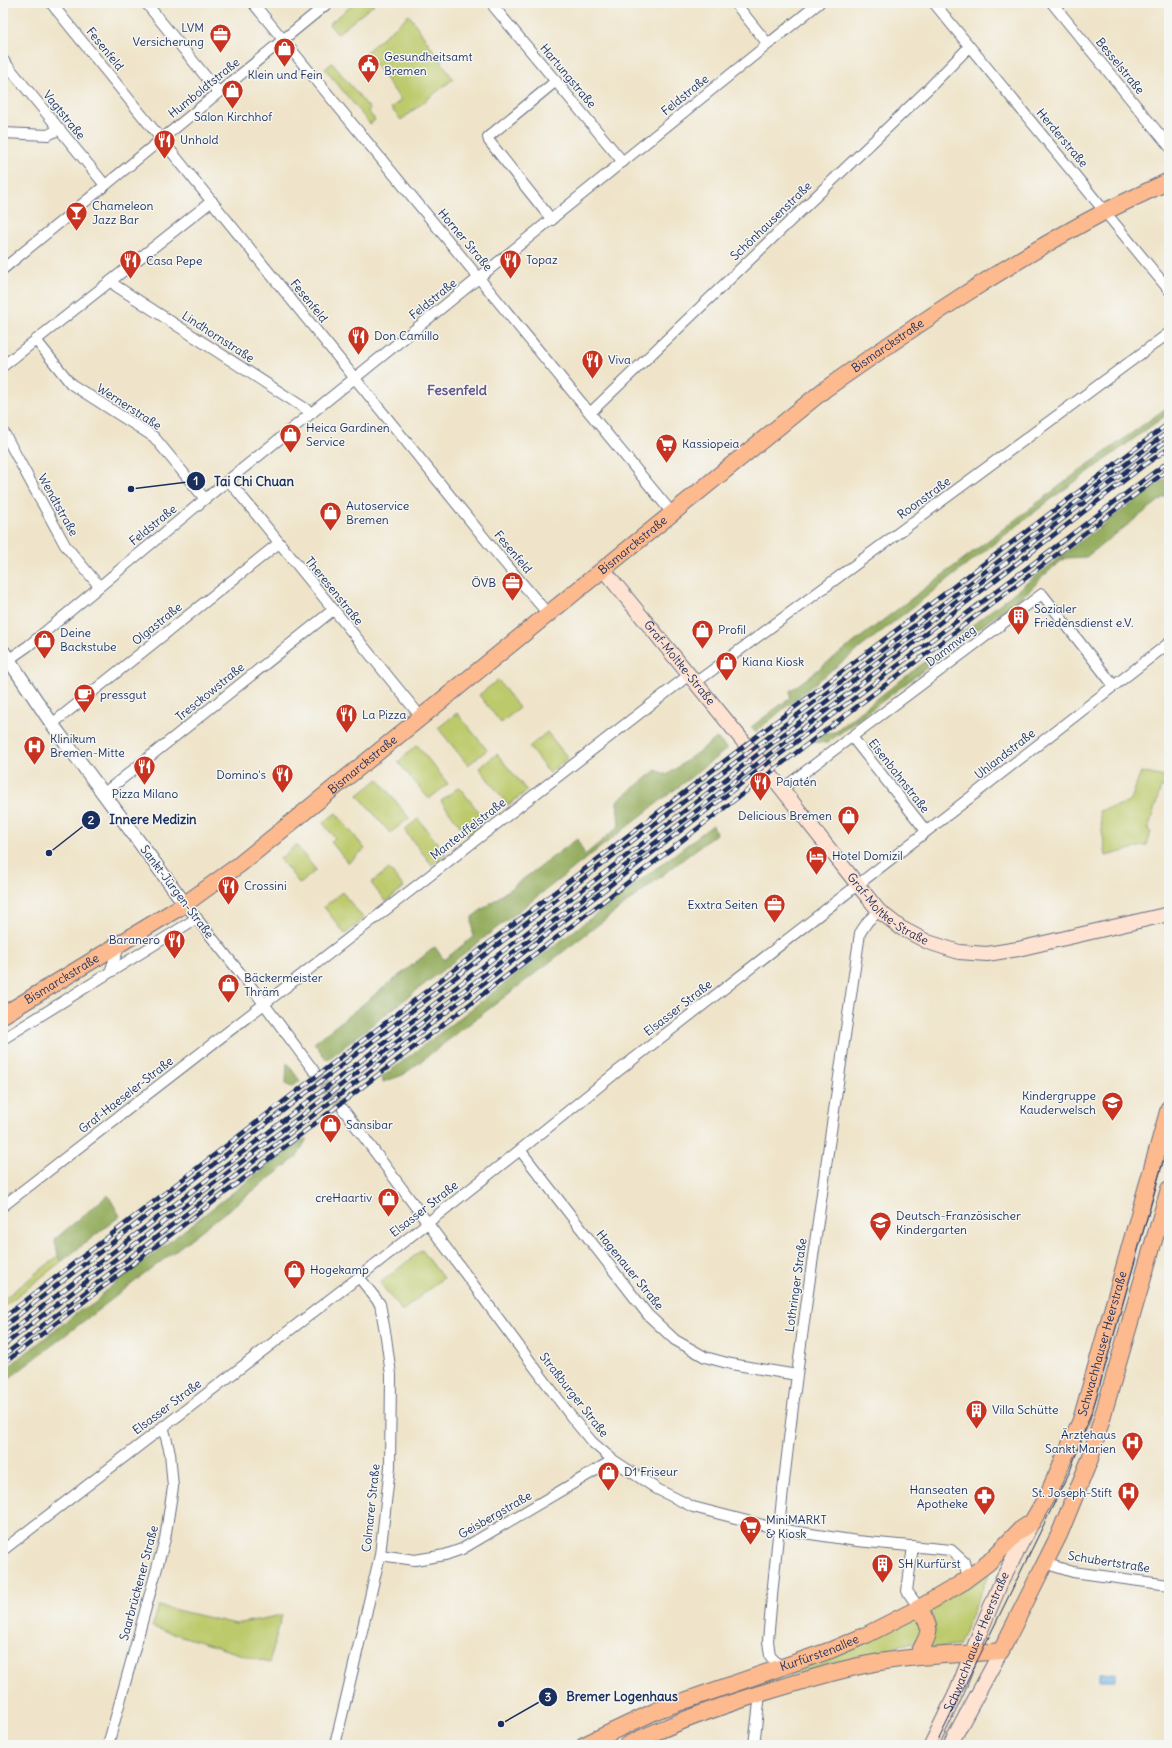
<svg xmlns="http://www.w3.org/2000/svg" width="1172" height="1748" font-family="Delius,sans-serif">
<style>
.green{fill:#bdca6c;stroke:#6c7c65}
.forest{fill:#96ae60;stroke:#586e5f}
.water{fill:#75b9eb;stroke:#4874a4}
.lines{fill:none;stroke-linecap:round;stroke-linejoin:round}
.minor-tunnel{stroke:#c5c0b4;stroke-width:10;stroke-dasharray:10 5;stroke-linecap:butt}
.minor-casing{stroke:#656e83;stroke-width:12}
.tertiary-casing{stroke:#656e83;stroke-width:15}
.secondary-casing{stroke:#656e83;stroke-width:16}
.primary-casing{stroke:#656e83;stroke-width:18}
.minor{stroke:#fff;stroke-width:10}
.tertiary{stroke:#fff;stroke-width:13}
.secondary{stroke:#fee3d2;stroke-width:14}
.primary{stroke:#fcba8e;stroke-width:16}
.tram{stroke:#1b2f5e;stroke-width:1}
.rail-casing{stroke:#1b2f5e;stroke-width:4.5}
.rail{stroke:#f6f6f2;stroke-width:3;stroke-dasharray:9;stroke-linecap:butt}
.labels{text-anchor:middle;stroke-width:3;stroke-linejoin:round;paint-order:stroke}
.poi-label{font-size:12px;fill:#1b2f5e;stroke:#f6f6f2;text-anchor:start}
.street-label{font-size:12px;fill:#1b2f5e;stroke:#f6f6f2}
.quarter-label{font-size:14px;font-weight:bold;fill:#645889;stroke:#f6f6f2}
.leader{fill:none;stroke:#1b2f5e;stroke-width:1.5}
.callout-dot{fill:#1b2f5e;stroke:#f6f6f2;stroke-width:1.5}
.mark-label{font-size:12px;text-anchor:middle;font-weight:bold;fill:#fff}
.callout-label{font-size:13px;text-anchor:middle;font-weight:bold;fill:#1b2f5e;stroke:#f6f6f2;stroke-width:3;stroke-linejoin:round;paint-order:stroke}
</style>
<rect width="100%" height="100%" fill="#f6f6f2"/>
<filter id="ink" filterUnits="userSpaceOnUse"><feTurbulence type="fractalNoise" baseFrequency=".025" numOctaves="2"/><feDisplacementMap in="SourceGraphic" scale="8" xChannelSelector="R" yChannelSelector="G"/><feConvolveMatrix kernelMatrix="1 2 1 2 8 2 1 2 1" color-interpolation-filters="sRGB"/></filter>
<filter id="wash" filterUnits="userSpaceOnUse"><feTurbulence type="fractalNoise" baseFrequency=".012" numOctaves="4" result="noise"/><feDisplacementMap in="SourceGraphic" scale="16" xChannelSelector="R" yChannelSelector="G"/><feGaussianBlur stdDeviation="0.9" result="paint"/><feColorMatrix in="noise" values="0 0 0 0 0 0 0 0 0 0 0 0 0 0 0 0 0 1.4 0 .05"/><feComposite in="paint" operator="in"/></filter>
<g filter="url(#wash)">
<rect width="100%" height="100%" fill="#efe4c9"/>
<g class="green">
<path d="M355,3h21l-39,31 -8,-10z"/>
<path d="M409,15l44,64 -52,41 -10,-12 10,-8 -35,-48z"/>
<path d="M332,63l38,46 -2,2 7,9 -5,4 -45,-55z"/>
<path d="M498,680l21,28 -18,15 -22,-28z"/>
<path d="M457,713l30,37 -19,15 -30,-37z"/>
<path d="M547,732l21,26 -19,15 -20,-26z"/>
<path d="M417,745l31,39 -19,15 -31,-37z"/>
<path d="M497,754l30,37 -19,14 -29,-37z"/>
<path d="M1141,772l28,6v11l-8,-2 -13,43 3,2 -4,13 -41,11 -7,-45 31,-9z"/>
<path d="M378,779l31,39 -19,15 -32,-38z"/>
<path d="M459,787l28,35 -19,14 -27,-35z"/>
<path d="M336,813l29,36 -17,14 -17,-21 4,-4 -12,-15z"/>
<path d="M418,819l28,35 -14,11 -28,-35z"/>
<path d="M296,845l20,25 -16,14 -20,-25z"/>
<path d="M389,869l15,18 -18,15 -15,-19z"/>
<path d="M342,892l22,27 -19,15 -21,-27z"/>
<path d="M422,1250l21,28 -41,33 -22,-28z"/>
<path d="M58,1256l4,5 -59,46v-7z"/>
<path d="M990,1570l-31,75 -33,3c7,-15 14,-22 3,-37z"/>
<path d="M159,1606l77,18 46,-9 -13,48 -117,-36z"/>
<path d="M912,1620l6,1 5,9 -6,11 -112,30 -56,19 -1,-3z"/>
</g>
<g class="forest">
<path d="M1169,406v7l-115,84 -226,176 -73,59 -4,-5 39,-29v-7l292,-222z"/>
<path d="M1169,476v17l-83,64 -21,1 -22,18 -12,13 -204,154 -13,-1 12,-9 8,-1 243,-188z"/>
<path d="M717,738l10,11 -400,311 -13,-17 121,-96 9,13 29,-23 -1,-20 105,-78 8,16 34,-29 -2,-25 39,-31 11,5z"/>
<path d="M713,825l3,9 -313,241 -20,7 -1,-5z"/>
<path d="M287,1063l13,18 -8,6 -5,-2 -1,-2z"/>
<path d="M307,1138l-10,19 -294,226v-12l79,-62c11,-3 15,-7 21,-16l190,-147z"/>
<path d="M108,1195l12,21 -58,45 -4,-5 -3,-17z"/>
</g>
<path class="water" d="M1115,1672v8h-16v-7z"/>
</g>
<g filter="url(#ink)">
<g class="lines">
<path class="minor-tunnel" d="M314,1071l29,38"/>
<defs>
<g id="minor">
<path d="M51,3l443,547 54,64"/>
<path d="M146,3l73,90"/>
<path d="M253,3l419,510"/>
<path d="M498,3l-4,4 129,155"/>
<path d="M735,3l33,41"/>
<path d="M934,3l235,287"/>
<path d="M1052,3l117,143"/>
<path d="M3,60l102,125"/>
<path d="M3,133l45,2 11,-6"/>
<path d="M552,220l-63,-79 -1,-4 68,-56"/>
<path d="M3,269l325,-266"/>
<path d="M111,281l5,5 196,127"/>
<path d="M36,340l35,44 83,53 51,62"/>
<path d="M3,366l209,-165"/>
<path d="M590,413l340,-326 39,-40"/>
<path d="M3,431l62,114 34,41"/>
<path d="M229,481l192,236"/>
<path d="M8,660l20,-14 177,-147 614,-496"/>
<path d="M695,683l474,-350"/>
<path d="M52,724l227,-181"/>
<path d="M852,737l74,94"/>
<path d="M782,789l260,-195 72,92"/>
<path d="M103,794l230,-184"/>
<path d="M185,904l68,85 61,82"/>
<path d="M110,972l10,-28"/>
<path d="M3,1039l194,-121"/>
<path d="M343,1109l230,310 19,23 21,18 44,29 36,18 85,22 79,12 94,9 13,12 4,16"/>
<path d="M520,1150l128,165 27,25 30,17 26,7 66,11"/>
<path d="M3,1206l686,-531"/>
<path d="M913,1546l-6,45 12,17"/>
<path d="M3,1550l356,-273 161,-127 98,-79 551,-428"/>
<path d="M380,1555l35,5 30,-5 17,-6 151,-89"/>
<path d="M1044,1563l29,9 96,13"/>
<path d="M781,1667l-11,-11 -2,-15c20,-237 58,-472 92,-708l8,-12 11,-10"/>
<path d="M108,1745l57,-206 8,-52 -3,-34 -7,-27"/>
<path d="M335,1745l45,-190 10,-88 1,-92 -5,-38 -6,-33 -21,-27"/>
<path d="M754,1745l6,-51"/>
</g>
<path id="tertiary" d="M3,651l49,73 133,180"/>
<g id="secondary">
<path id="s1" d="M603,569l179,220 75,95 22,27 22,17 27,14 31,10 28,2 31,-5 151,-35"/>
<path id="s2" d="M931,1745l26,-54 23,-59 22,-52 30,-57"/>
<path d="M950,1745l51,-94"/>
</g>
<g id="primary">
<path id="s3" d="M3,1015l182,-111 54,-39 585,-475c91,-64 183,-127 282,-179 21,-10 42,-20 63,-30"/>
<path d="M917,1657c11,-24 18,-24 2,-49"/>
<path id="s4" d="M584,1745l74,-35 173,-60 35,-15 53,-27 41,-24 28,-21 32,-33 12,-8 16,-28 33,-74 88,-312"/>
<path d="M627,1745c52,-25 107,-44 162,-60 30,-9 60,-18 91,-23 40,-7 81,-7 121,-11l58,-116 31,-76 79,-270"/>
</g>
</defs>
<use href="#minor" class="minor-casing"/>
<use href="#tertiary" class="tertiary-casing"/>
<use href="#secondary" class="secondary-casing"/>
<use href="#primary" class="primary-casing"/>
<use href="#minor" class="minor"/>
<use href="#tertiary" class="tertiary"/>
<use href="#secondary" class="secondary"/>
<use href="#primary" class="primary"/>
<path class="tram" d="M936,1745l134,-274 25,-69 74,-261"/>
<defs>
<g id="rail">
<path d="M3,1318l754,-582 412,-313"/>
<path d="M3,1327l607,-469 559,-427"/>
<path d="M3,1337l1070,-826 96,-72"/>
<path d="M3,1346l1140,-880 26,-18"/>
<path d="M3,1356l748,-580 418,-315"/>
<path d="M3,1364l777,-599 389,-296"/>
</g>
</defs>
<use href="#rail" class="rail-casing"/>
<use href="#rail" class="rail"/>
</g>
</g>
<defs>
<symbol id="office-pin" viewBox="-11 -11 22 30"><path d="M0 17L-7.5 6A9.5 9.5 0 1 1 7.5 6Z" fill="#c8321e" stroke="#f6f6f2"/><path d="M-6-3h4V-5.5h4V-3h4V5H-6ZM-1-4.5V-3h2v-1.5ZM-6 0V1H6V0Z" fill="#fff"/></symbol>
<symbol id="shop-pin" viewBox="-11 -11 22 30"><path d="M0 17L-7.5 6A9.5 9.5 0 1 1 7.5 6Z" fill="#c8321e" stroke="#f6f6f2"/><path d="M-5-2.5h2.3a2.7 3.5 0 0 1 5.4 0H5L5.5 6h-11ZM-1.5-2.5h3a1.5 2.3 0 0 0-3 0Z" fill="#fff"/></symbol>
<symbol id="civic-pin" viewBox="-11 -11 22 30"><path d="M0 17L-7.5 6A9.5 9.5 0 1 1 7.5 6Z" fill="#c8321e" stroke="#f6f6f2"/><path d="M-.6-6.5H3V-4.5H.6V-3L4-1V1h2V6H-6V1h2V-1L-.6-3ZM-1.2 2.5V6h2.4V2.5Z" fill="#fff"/></symbol>
<symbol id="restaurant-pin" viewBox="-11 -11 22 30"><path d="M0 17L-7.5 6A9.5 9.5 0 1 1 7.5 6Z" fill="#c8321e" stroke="#f6f6f2"/><path d="M-5-6h1v4h1v-4h1v4h1v-4h1v5L-1.5 .5V6h-2V.5L-5-1ZM5-6V6H3V1.5H1.5Q1.5-4 5-6Z" fill="#fff"/></symbol>
<symbol id="bar-pin" viewBox="-11 -11 22 30"><path d="M0 17L-7.5 6A9.5 9.5 0 1 1 7.5 6Z" fill="#c8321e" stroke="#f6f6f2"/><path d="M-6-5H6L.8 .8V4.5H3.5V6h-7V4.5H-.8V.8Z" fill="#fff"/></symbol>
<symbol id="supermarket-pin" viewBox="-11 -11 22 30"><path d="M0 17L-7.5 6A9.5 9.5 0 1 1 7.5 6Z" fill="#c8321e" stroke="#f6f6f2"/><path d="M-6-5.5h2.5l.6 2H6L4.5 2H-2.5L-4.4-4H-6ZM-1.5 3.2a1.3 1.3 0 1 0 .1 0ZM3 3.2a1.3 1.3 0 1 0 .1 0Z" fill="#fff"/></symbol>
<symbol id="building-pin" viewBox="-11 -11 22 30"><path d="M0 17L-7.5 6A9.5 9.5 0 1 1 7.5 6Z" fill="#c8321e" stroke="#f6f6f2"/><path d="M-4-6H4V6H1V3H-1V6H-4ZM-2.5-4.3h1.7v1.8h-1.7ZM.8-4.3h1.7v1.8H.8ZM-2.5-1h1.7V.8h-1.7ZM.8-1h1.7V.8H.8Z" fill="#fff"/></symbol>
<symbol id="cafe-pin" viewBox="-11 -11 22 30"><path d="M0 17L-7.5 6A9.5 9.5 0 1 1 7.5 6Z" fill="#c8321e" stroke="#f6f6f2"/><path d="M-5.5-4.5H6V0H3Q3 3.5 0 3.5H-2.5Q-5.5 3.5-5.5 0ZM3-3.2v2h1.7v-2ZM-6 4.5H4V6H-6Z" fill="#fff"/></symbol>
<symbol id="hospital-pin" viewBox="-11 -11 22 30"><path d="M0 17L-7.5 6A9.5 9.5 0 1 1 7.5 6Z" fill="#c8321e" stroke="#f6f6f2"/><path d="M-5-5h3v3.5h4V-5h3V5h-3V1.5h-4V5h-3Z" fill="#fff"/></symbol>
<symbol id="hotel-pin" viewBox="-11 -11 22 30"><path d="M0 17L-7.5 6A9.5 9.5 0 1 1 7.5 6Z" fill="#c8321e" stroke="#f6f6f2"/><path d="M-6-4.5h1.5V1H6V5H4.5V3h-9V5H-6ZM-4 0a1.8 1.8 0 1 1 3.6 0ZM.5 0V-2.5h3Q6-2.5 6 0Z" fill="#fff"/></symbol>
<symbol id="school-pin" viewBox="-11 -11 22 30"><path d="M0 17L-7.5 6A9.5 9.5 0 1 1 7.5 6Z" fill="#c8321e" stroke="#f6f6f2"/><path d="M0-5L7-2L0 1L-7-2ZM-4 1L0 2.5L4 1V4Q0 6-4 4Z" fill="#fff"/></symbol>
<symbol id="pharmacy-pin" viewBox="-11 -11 22 30"><path d="M0 17L-7.5 6A9.5 9.5 0 1 1 7.5 6Z" fill="#c8321e" stroke="#f6f6f2"/><path d="M-2-6h4v4h4v4h-4v4h-4v-4h-4v-4h4Z" fill="#fff"/></symbol>
</defs>
<g fill-rule="evenodd">
<use href="#office-pin" x="208" y="22" width="25" height="34"/>
<use href="#shop-pin" x="272" y="36" width="25" height="34"/>
<use href="#civic-pin" x="356" y="52" width="25" height="34"/>
<use href="#shop-pin" x="220" y="78" width="25" height="34"/>
<use href="#restaurant-pin" x="152" y="128" width="25" height="34"/>
<use href="#bar-pin" x="64" y="200" width="25" height="34"/>
<use href="#restaurant-pin" x="498" y="248" width="25" height="34"/>
<use href="#restaurant-pin" x="118" y="248" width="25" height="34"/>
<use href="#restaurant-pin" x="346" y="324" width="25" height="34"/>
<use href="#restaurant-pin" x="580" y="348" width="25" height="34"/>
<use href="#shop-pin" x="278" y="422" width="25" height="34"/>
<use href="#supermarket-pin" x="654" y="432" width="25" height="34"/>
<use href="#shop-pin" x="318" y="500" width="25" height="34"/>
<use href="#office-pin" x="500" y="570" width="25" height="34"/>
<use href="#building-pin" x="1006" y="604" width="25" height="34"/>
<use href="#shop-pin" x="690" y="618" width="25" height="34"/>
<use href="#shop-pin" x="32" y="628" width="25" height="34"/>
<use href="#shop-pin" x="714" y="650" width="25" height="34"/>
<use href="#cafe-pin" x="72" y="682" width="25" height="34"/>
<use href="#restaurant-pin" x="334" y="702" width="25" height="34"/>
<use href="#hospital-pin" x="22" y="734" width="25" height="34"/>
<use href="#restaurant-pin" x="132" y="754" width="25" height="34"/>
<use href="#restaurant-pin" x="270" y="762" width="25" height="34"/>
<use href="#restaurant-pin" x="748" y="770" width="25" height="34"/>
<use href="#shop-pin" x="836" y="804" width="25" height="34"/>
<use href="#hotel-pin" x="804" y="844" width="25" height="34"/>
<use href="#restaurant-pin" x="216" y="874" width="25" height="34"/>
<use href="#office-pin" x="762" y="892" width="25" height="34"/>
<use href="#restaurant-pin" x="162" y="928" width="25" height="34"/>
<use href="#shop-pin" x="216" y="972" width="25" height="34"/>
<use href="#school-pin" x="1100" y="1090" width="25" height="34"/>
<use href="#shop-pin" x="318" y="1112" width="25" height="34"/>
<use href="#shop-pin" x="376" y="1186" width="25" height="34"/>
<use href="#school-pin" x="868" y="1210" width="25" height="34"/>
<use href="#shop-pin" x="282" y="1258" width="25" height="34"/>
<use href="#building-pin" x="964" y="1398" width="25" height="34"/>
<use href="#hospital-pin" x="1120" y="1430" width="25" height="34"/>
<use href="#shop-pin" x="596" y="1460" width="25" height="34"/>
<use href="#hospital-pin" x="1116" y="1480" width="25" height="34"/>
<use href="#pharmacy-pin" x="972" y="1484" width="25" height="34"/>
<use href="#supermarket-pin" x="738" y="1514" width="25" height="34"/>
<use href="#building-pin" x="870" y="1552" width="25" height="34"/>
</g>
<g class="labels">
<g class="poi-label">
<text x="204" y="32" text-anchor="end">LVM<tspan x="204" dy="14">Versicherung</tspan></text>
<text x="384" y="61">Gesundheitsamt<tspan x="384" dy="14">Bremen</tspan></text>
<text x="285" y="79" text-anchor="middle">Klein und Fein</text>
<text x="233" y="121" text-anchor="middle">Salon Kirchhof</text>
<text x="180" y="144">Unhold</text>
<text x="92" y="210">Chameleon<tspan x="92" dy="14">Jazz Bar</tspan></text>
<text x="526" y="264">Topaz</text>
<text x="146" y="265">Casa Pepe</text>
<text x="374" y="340">Don Camillo</text>
<text x="608" y="364">Viva</text>
<text x="306" y="432">Heica Gardinen<tspan x="306" dy="14">Service</tspan></text>
<text x="682" y="448">Kassiopeia</text>
<text x="346" y="510">Autoservice<tspan x="346" dy="14">Bremen</tspan></text>
<text x="496" y="587" text-anchor="end">ÖVB</text>
<text x="1034" y="613">Sozialer<tspan x="1034" dy="14">Friedensdienst e.V.</tspan></text>
<text x="718" y="634">Profil</text>
<text x="60" y="637">Deine<tspan x="60" dy="14">Backstube</tspan></text>
<text x="742" y="666">Kiana Kiosk</text>
<text x="100" y="699">pressgut</text>
<text x="362" y="719">La Pizza</text>
<text x="50" y="743">Klinikum<tspan x="50" dy="14">Bremen-Mitte</tspan></text>
<text x="266" y="779" text-anchor="end">Domino's</text>
<text x="776" y="786">Pajatén</text>
<text x="145" y="798" text-anchor="middle">Pizza Milano</text>
<text x="832" y="820" text-anchor="end">Delicious Bremen</text>
<text x="832" y="860">Hotel Domizil</text>
<text x="244" y="890">Crossini</text>
<text x="758" y="909" text-anchor="end">Exxtra Seiten</text>
<text x="160" y="944" text-anchor="end">Baranero</text>
<text x="244" y="982">Bäckermeister<tspan x="244" dy="14">Thräm</tspan></text>
<text x="1096" y="1100" text-anchor="end">Kindergruppe<tspan x="1096" dy="14">Kauderwelsch</tspan></text>
<text x="346" y="1129">Sansibar</text>
<text x="372" y="1202" text-anchor="end">creHaartiv</text>
<text x="896" y="1220">Deutsch-Französischer<tspan x="896" dy="14">Kindergarten</tspan></text>
<text x="310" y="1274">Hogekamp</text>
<text x="992" y="1414">Villa Schütte</text>
<text x="1116" y="1439" text-anchor="end">Ärztehaus<tspan x="1116" dy="14">Sankt Marien</tspan></text>
<text x="624" y="1476">D1 Friseur</text>
<text x="968" y="1494" text-anchor="end">Hanseaten<tspan x="968" dy="14">Apotheke</tspan></text>
<text x="1112" y="1497" text-anchor="end">St. Joseph-Stift</text>
<text x="766" y="1524">MiniMARKT<tspan x="766" dy="14">&amp; Kiosk</tspan></text>
<text x="898" y="1568">SH Kurfürst</text>
</g>
<g class="street-label">
<text transform="translate(105 49) rotate(51)" y="4">Fesenfeld</text>
<text transform="translate(1120 66) rotate(51)" y="4">Besselstraße</text>
<text transform="translate(568 76) rotate(50)" y="4">Hartungstraße</text>
<text transform="translate(204 88) rotate(-39)" y="4">Humboldtstraße</text>
<text transform="translate(685 95) rotate(-39)" y="4">Feldstraße</text>
<text transform="translate(64 115) rotate(51)" y="4">Vagtstraße</text>
<text transform="translate(1062 138) rotate(50)" y="4">Herderstraße</text>
<text transform="translate(771 221) rotate(-44)" y="4">Schönhausenstraße</text>
<text transform="translate(465 240) rotate(50)" y="4">Horner Straße</text>
<text transform="translate(433 299) rotate(-39)" y="4">Feldstraße</text>
<text transform="translate(309 301) rotate(51)" y="4">Fesenfeld</text>
<text transform="translate(218 337) rotate(33)" y="4">Lindhornstraße</text>
<text dy="4" stroke="none"><textPath href="#s3" startOffset="1111">Bismarckstraße</textPath></text>
<text transform="translate(129 407) rotate(33)" y="4">Wernerstraße</text>
<text transform="translate(924 498) rotate(-36)" y="4">Roonstraße</text>
<text transform="translate(58 505) rotate(61)" y="4">Wendtstraße</text>
<text transform="translate(153 525) rotate(-39)" y="4">Feldstraße</text>
<text dy="4" stroke="none"><textPath href="#s3" startOffset="787">Bismarckstraße</textPath></text>
<text transform="translate(513 552) rotate(50)" y="4">Fesenfeld</text>
<text transform="translate(334 591) rotate(51)" y="4">Theresenstraße</text>
<text transform="translate(157 624) rotate(-39)" y="4">Olgastraße</text>
<text transform="translate(951 646) rotate(-37)" y="4">Dammweg</text>
<text dy="4" stroke="none"><textPath href="#s1" startOffset="121">Graf-Moltke-Straße</textPath></text>
<text transform="translate(210 692) rotate(-39)" y="4">Tresckowstraße</text>
<text transform="translate(1005 754) rotate(-38)" y="4">Uhlandstraße</text>
<text dy="4" stroke="none"><textPath href="#s3" startOffset="439">Bismarckstraße</textPath></text>
<text transform="translate(899 776) rotate(52)" y="4">Eisenbahnstraße</text>
<text transform="translate(468 829) rotate(-38)" y="4">Manteuffelstraße</text>
<text transform="translate(177 892) rotate(53)" y="4">Sankt-Jürgen-Straße</text>
<text dy="4" stroke="none"><textPath href="#s1" startOffset="445">Graf-Moltke-Straße</textPath></text>
<text dy="4" stroke="none"><textPath href="#s3" startOffset="69">Bismarckstraße</textPath></text>
<text transform="translate(678 1008) rotate(-38)" y="4">Elsasser Straße</text>
<text transform="translate(126 1095) rotate(-38)" y="4">Graf-Haeseler-Straße</text>
<text transform="translate(424 1209) rotate(-38)" y="4">Elsasser Straße</text>
<text transform="translate(630 1270) rotate(51)" y="4">Hagenauer Straße</text>
<text transform="translate(796 1285) rotate(-82)" y="4">Lothringer Straße</text>
<text dy="4" stroke="none"><textPath href="#s4" startOffset="698">Schwachhauser Heerstraße</textPath></text>
<text transform="translate(574 1395) rotate(52)" y="4">Straßburger Straße</text>
<text transform="translate(167 1407) rotate(-37)" y="4">Elsasser Straße</text>
<text transform="translate(371 1508) rotate(-84)" y="4">Colmarer Straße</text>
<text transform="translate(495 1515) rotate(-30)" y="4">Geisbergstraße</text>
<text transform="translate(1109 1562) rotate(9)" y="4">Schubertstraße</text>
<text transform="translate(139 1583) rotate(-75)" y="4">Saarbrückener Straße</text>
<text dy="4" stroke="none"><textPath href="#s2" startOffset="113">Schwachhauser Heerstraße</textPath></text>
<text dy="4" stroke="none"><textPath href="#s4" startOffset="253">Kurfürstenallee</textPath></text>
</g>
<g class="quarter-label">
<text x="457" y="395">Fesenfeld</text>
</g>
</g>
<path class="leader" d="M131 489L196 481M49 853L91 820M501 1724L548 1697"/>
<g class="callout-dot">
<circle cx="131" cy="489" r="4"/>
<circle cx="49" cy="853" r="4"/>
<circle cx="501" cy="1724" r="4"/>
<circle cx="196" cy="481" r="10"/>
<circle cx="91" cy="820" r="10"/>
<circle cx="548" cy="1697" r="10"/>
</g>
<g class="mark-label">
<text x="196" y="485">1</text>
<text x="91" y="824">2</text>
<text x="548" y="1701">3</text>
</g>
<g class="callout-label">
<text x="254" y="486">Tai Chi Chuan</text>
<text x="153" y="824">Innere Medizin</text>
<text x="622" y="1701">Bremer Logenhaus</text>
</g>
<rect width="1172" height="1748" fill="none" stroke="#f6f6f2" stroke-width="16"/>
</svg>
